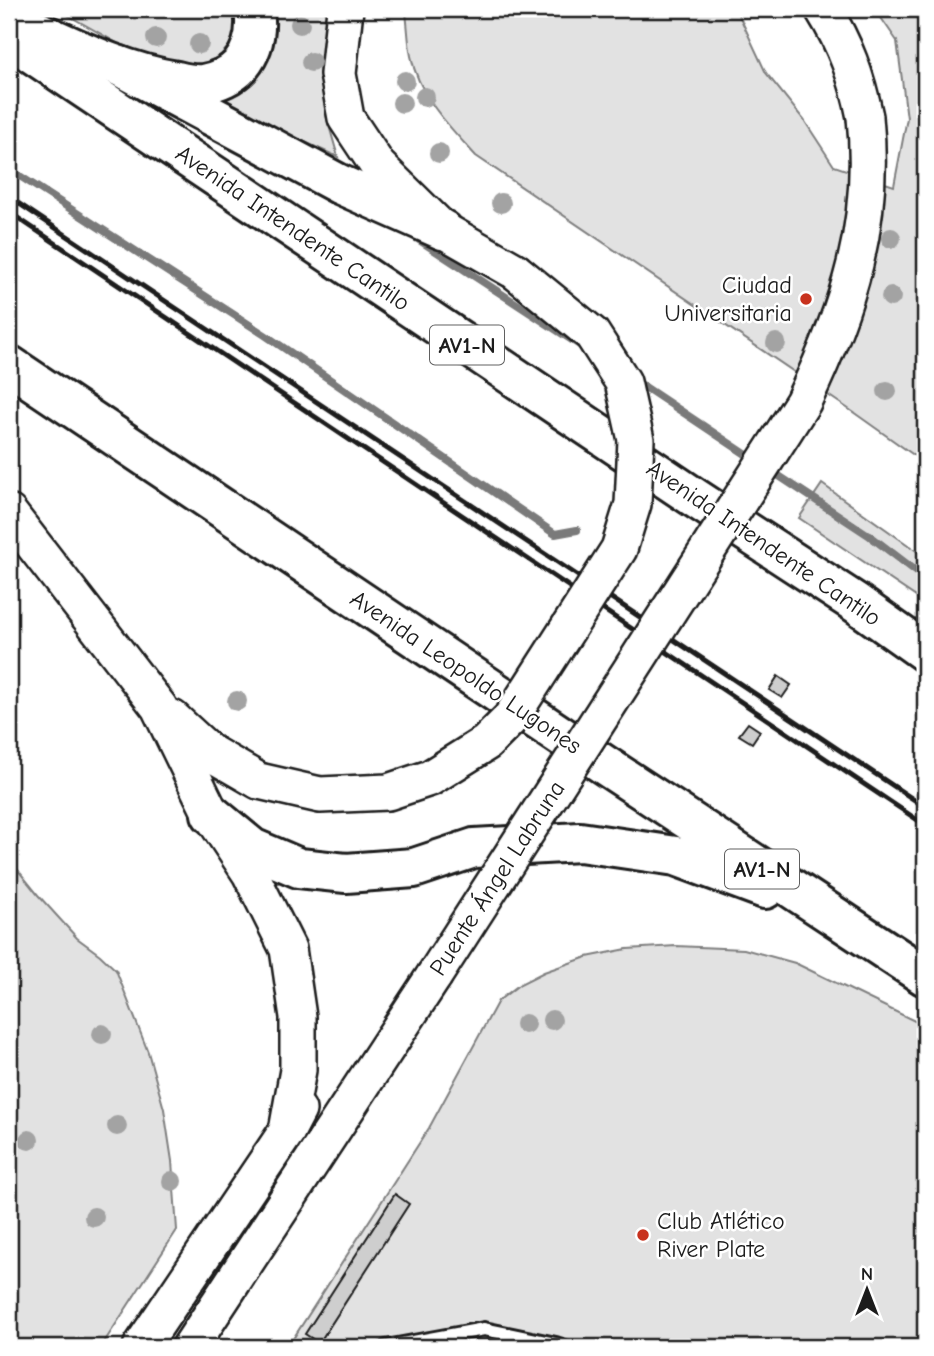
<svg xmlns="http://www.w3.org/2000/svg" width="934" height="1356" font-family="'Comic Neue',sans-serif">
<style>
.green{fill:#e2e2e2;stroke:#7f7f7f;stroke-width:2}
.lines{fill:none;stroke-linecap:round;stroke-linejoin:round}
.stream{stroke:#7a7a7a;stroke-width:8}
.building{fill:#cecece;stroke:#1c1c1c;stroke-width:2}
.lane-casing{stroke:#1c1c1c;stroke-width:18}
.secondary-casing{stroke:#1c1c1c;stroke-width:40}
.highway-casing{stroke:#1c1c1c;stroke-width:44}
.lane{stroke:#fff;stroke-width:12}
.secondary{stroke:#fff;stroke-width:35}
.highway{stroke:#fff;stroke-width:38}
.rail{stroke:#1c1c1c;stroke-width:5}
.secondary-bridge-casing{stroke:#1c1c1c;stroke-width:40;stroke-linecap:butt}
.secondary-bridge{stroke:#fff;stroke-width:35}
.tree{fill:#a3a3a3}
.poi-dot{fill:#c8321e;stroke:#fff;stroke-width:2.5}
.labels{text-anchor:middle;stroke-width:5;stroke-linejoin:round;paint-order:stroke}
.shield{fill:#fff;stroke:#606060;stroke-width:2}
.shield-label{font-size:23px;font-weight:bold;fill:#1c1c1c}
.street-label{font-size:24px;fill:#1c1c1c;stroke:#fff}
.poi-label{font-size:24px;fill:#1c1c1c;stroke:#fff;text-anchor:end}
</style>
<rect width="100%" height="100%" fill="#fff"/>
<filter id="ink" filterUnits="userSpaceOnUse"><feTurbulence type="fractalNoise" baseFrequency=".0143" numOctaves="2"/><feDisplacementMap in="SourceGraphic" scale="14" xChannelSelector="R" yChannelSelector="G"/><feConvolveMatrix kernelMatrix="1 2 1 2 8 2 1 2 1" color-interpolation-filters="sRGB"/></filter>
<g filter="url(#ink)">
<g class="green">
<path d="M57,9h179l-1,27 -7,11 -9,10 -26,11 -51,-11z"/>
<path d="M272,9h61l-10,67 3,39 12,42 -124,-56z"/>
<path d="M407,9h325l7,6 27,58 38,47 30,46 60,20 13,-68 -10,-77 -22,-32h50v454l-72,-51 -377,-256c-27,-30 -57,-59 -65,-100 -3,-14 -3,-29 -5,-43z"/>
<path d="M822,484l103,73v46l-126,-85z"/>
<path d="M9,859l29,36 39,43 23,17 16,15 32,82 16,57 8,52 5,69 -76,117h-92z"/>
<path d="M676,946l68,3 51,14 130,63v321h-625l-9,-5 138,-214 69,-127 22,-17 24,-12 43,-15 40,-8z"/>
</g>
<g class="lines">
<g class="stream">
<path d="M9,169l256,166 290,199 22,-4"/>
<path d="M416,238l165,108"/>
<path d="M633,379l123,82"/>
<path d="M770,470l100,66 55,42"/>
</g>
</g>
<g class="building">
<path d="M778,676l13,9 -9,13 -13,-8z"/>
<path d="M748,723l12,8 -8,12 -13,-8z"/>
<path d="M395,1194l14,10 -90,139 -14,-9z"/>
</g>
<g class="lines">
<defs>
<path id="lane" d="M386,1347l98,-18 72,15 9,3"/>
<g id="secondary">
<path d="M345,9l-7,65 8,44 32,48 65,64 72,41"/>
<path d="M823,9c22,35 34,68 42,108"/>
<path d="M9,513l150,194 52,107 39,59 38,76 10,68v53l-11,61"/>
<path d="M172,718l37,34 50,29"/>
<path d="M141,1347l146,-216 11,-21"/>
<path d="M190,1347l244,-371"/>
</g>
<g id="highway">
<path d="M15,21c52,23 105,51 162,60 8,2 18,4 26,3 14,-2 29,-9 38,-19 13,-16 16,-36 13,-56"/>
<path d="M9,38l686,460 161,105 69,49"/>
<path d="M119,66l220,118 104,46"/>
<path d="M9,365l594,399 322,212"/>
<path d="M211,814l41,34 47,20 47,5 68,-5 60,-20 106,-6 96,14 89,33"/>
</g>
</defs>
<use href="#lane" class="lane-casing"/>
<use href="#secondary" class="secondary-casing"/>
<use href="#highway" class="highway-casing"/>
<use href="#lane" class="lane"/>
<use href="#secondary" class="secondary"/>
<use href="#highway" class="highway"/>
<g class="rail">
<path d="M9,197l916,610"/>
<path d="M9,212l916,613"/>
</g>
<defs>
<g id="secondary-bridge">
<path d="M259,781l61,14 68,-3 42,-14 56,-35 24,-24 109,-170 14,-45 3,-64 -13,-58 -31,-48 -77,-63"/>
<path d="M434,976l369,-574c45,-94 73,-179 62,-285"/>
</g>
</defs>
<use href="#secondary-bridge" class="secondary-bridge-casing"/>
<use href="#secondary-bridge" class="secondary-bridge"/>
</g>
<g class="tree">
<circle cx="300" cy="24" r="10"/>
<circle cx="156" cy="38" r="10"/>
<circle cx="199" cy="44" r="10"/>
<circle cx="311" cy="62" r="10"/>
<circle cx="405" cy="81" r="10"/>
<circle cx="425" cy="97" r="10"/>
<circle cx="402" cy="103" r="10"/>
<circle cx="439" cy="153" r="10"/>
<circle cx="501" cy="203" r="10"/>
<circle cx="891" cy="238" r="10"/>
<circle cx="891" cy="297" r="10"/>
<circle cx="776" cy="343" r="10"/>
<circle cx="887" cy="391" r="10"/>
<circle cx="237" cy="701" r="10"/>
<circle cx="552" cy="1020" r="10"/>
<circle cx="525" cy="1024" r="10"/>
<circle cx="102" cy="1034" r="10"/>
<circle cx="117" cy="1126" r="10"/>
<circle cx="29" cy="1140" r="10"/>
<circle cx="172" cy="1181" r="10"/>
<circle cx="94" cy="1217" r="10"/>
</g>
</g>
<g class="poi-dot">
<circle cx="806" cy="299" r="7"/>
<circle cx="643" cy="1235" r="7"/>
</g>
<g class="labels">
<g class="shield">
<rect x="430" y="325.5" width="74" height="39" rx="5"/>
<rect x="725" y="849.5" width="74" height="39" rx="5"/>
</g>
<g class="shield-label">
<text x="467" y="353">AV1-N</text>
<text x="762" y="877">AV1-N</text>
</g>
<g class="street-label">
<text transform="translate(293 228) rotate(34)" y="8">Avenida Intendente Cantilo</text>
<text transform="translate(764 543) rotate(34)" y="8">Avenida Intendente Cantilo</text>
<text transform="translate(466 672) rotate(34)" y="8">Avenida Leopoldo Lugones</text>
<text transform="translate(497 878) rotate(-57)" y="8">Puente Ángel Labruna</text>
</g>
<g class="poi-label">
<text x="792" y="293">Ciudad<tspan x="792" dy="28">Universitaria</tspan></text>
<text x="657" y="1229" text-anchor="start">Club Atlético<tspan x="657" dy="28">River Plate</tspan></text>
</g>
</g>
<rect width="934" height="1356" fill="none" stroke="#fff" stroke-width="35"/>
<rect x="18" y="18" width="899" height="1321" fill="none" stroke="#1c1c1c" stroke-width="2.5" filter="url(#ink)"/>
<g transform="translate(867 1290)" stroke="#ffffff" stroke-width="5" paint-order="stroke">
<path d="M0-5L12 26L0 18L-12 26Z" fill="#1c1c1c"/>
<text y="-10" font-size="19" font-weight="bold" text-anchor="middle" fill="#1c1c1c">N</text>
</g>
</svg>
